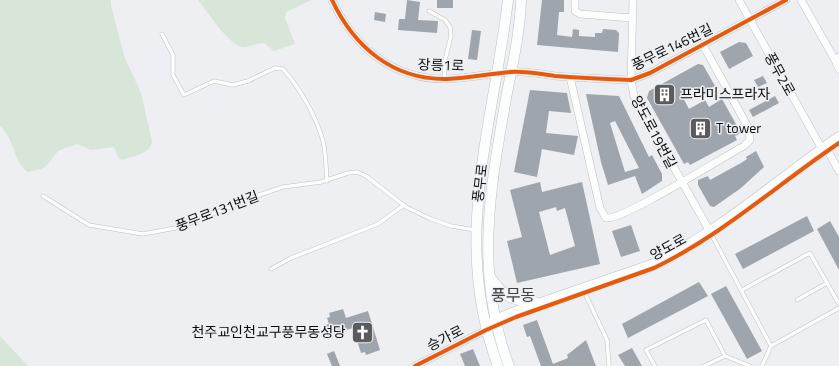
<svg xmlns="http://www.w3.org/2000/svg" width="839" height="366" font-family="'Titillium Web','Noto Sans KR',sans-serif">
<style>
.green{fill:#d7e6d9}
.building{fill:#9fa5ad;fill-rule:evenodd}
.lines{fill:none;stroke-linecap:round;stroke-linejoin:round}
.lane-casing{stroke:#bfc1c3;stroke-width:4.5}
.street-casing{stroke:#bfc1c3;stroke-width:8}
.secondary-casing{stroke:#bfc1c3;stroke-width:11}
.lane{stroke:#fcfdfd;stroke-width:3.5}
.street{stroke:#fcfdfd;stroke-width:7}
.secondary{stroke:#fcfdfd;stroke-width:10}
.cycleway-casing{stroke:#eceff3;stroke-width:6}
.cycleway{stroke:#e8590c;stroke-width:4}
.labels{text-anchor:middle;stroke-width:3;stroke-linejoin:round;paint-order:stroke}
.street-label{font-size:14px;fill:#0a0b0d;stroke:#eceff3}
.poi-label{font-size:14px;fill:#0a0b0d;stroke:#eceff3;text-anchor:start}
.quarter-label{font-size:16px;fill:#3e4144;stroke:#eceff3}
</style>
<rect width="100%" height="100%" fill="#edeff2"/>
<g class="green">
<path d="M0,0h111v5l13,51 17,37 11,48c-1,13 -20,15 -30,19l-4,-3 -4,-10 -23,3 -14,-6 -19,7 -10,13 -6,5 -14,3c-14,-8 -13,-33 -28,-46z"/>
<path d="M198,0h113l-25,12 -1,6 10,26 -21,7 -10,-8c-7,0 -14,4 -21,4 -14,-1 -36,-36 -45,-47z"/>
<path d="M0,336l28,30h-28z"/>
</g>
<g class="building">
<path d="M407,0l13,2 -2,18 20,1 -1,12 -39,-3 1,-11h6z"/>
<rect x="437" y="0" width="16" height="8"/>
<path d="M542,0h22v12h-5l-2,23 15,2 1,-8 6,1v6l16,1v-4h7l1,-4 13,1 3,3 -1,19 -81,-7z"/>
<path d="M375,12l11,2 -1,8 -11,-2z"/>
<path d="M472,30l9,1 -4,29 -9,-1z"/>
<path d="M739,42l7,1 7,13 -24,13 -9,-17z"/>
<path d="M698,64l5,1 12,21 -15,8 -3,-6 -3,2 -2,-2 -11,6 8,15 16,-9 4,7 13,-8 19,34 -6,3 2,4 -47,25 -2,-3 -4,2 -37,-66 2,-7z"/>
<path d="M763,76l4,7 -9,4 -4,-7z"/>
<path d="M530,90l37,3 4,20 -22,-2 -3,22 32,3 -4,19 -32,-6 -5,28 -23,-5z"/>
<path d="M586,94l33,2 30,61 3,-2 10,19v7l-20,13 -7,-18 -27,9 -7,-23zM615,121l24,47 -14,4 -15,-49z"/>
<path d="M775,96l4,7 -26,14 -4,-7z"/>
<path d="M756,151l8,16 -23,21 -27,19 -4,-1 -12,-21v-5l10,-4 2,4 31,-17 6,-4 -1,-2z"/>
<path d="M540,182l2,10 40,-10 18,82 -83,19 -10,-42 15,-4 -12,-47zM556,207l1,4 8,-3 10,38 -25,9 -11,-43z"/>
<path d="M807,216l7,15 -71,38 -8,-15z"/>
<path d="M830,221l9,16v33l-22,-41z"/>
<path d="M631,225l9,26 -19,6 -9,-26z"/>
<path d="M699,282l9,14 -80,42 -6,-14z"/>
<path d="M726,286l36,65 -15,8 -36,-65z"/>
<path d="M343,309l3,9 22,-7 12,39 -14,5 -1,-3 -4,1 -8,-25 -25,7 -3,-10 4,-1 -2,-6 3,-1 -1,-4z"/>
<path d="M537,320l16,44 15,-6 -1,-3 19,-15 10,26h-55l-11,-30 -3,1 -4,-12z"/>
<path d="M632,348l10,18h-17l-7,-11z"/>
<path d="M473,349l7,17h-15l-5,-12z"/>
<path d="M334,351l6,15h-8l-5,-12z"/>
</g>
<g class="lines">
<defs>
<g id="lane">
<path d="M429,11l16,9 5,7 1,9 -7,28 1,15"/>
<path d="M162,34l11,21v20l11,20 30,-14 19,4 15,-4 27,-13 8,1c17,19 33,47 40,72 3,13 3,27 4,40"/>
<path d="M43,196l46,29 54,9 38,-7 75,-31 27,-9 38,-5 27,-9 9,-1 9,4 40,31 25,12 20,7 24,4"/>
<path d="M710,232l61,114"/>
<path d="M271,269l20,-11 87,-34 26,-19"/>
<path d="M583,289l24,51 2,26"/>
<path d="M742,290l68,-37 29,51"/>
<path d="M797,300l30,-17"/>
<path d="M655,366l-9,-16 60,-30 19,36 25,10"/>
<path d="M704,366l21,-10"/>
<path d="M762,366l9,-20 68,-38"/>
</g>
<g id="street">
<path d="M332,0c22,47 61,80 115,79 21,-1 42,-5 63,-7 15,-1 31,2 45,4 26,2 51,3 76,4l19,-7 136,-73"/>
<path d="M575,0v11l5,3 52,4"/>
<path d="M633,0l-2,80 3,16 75,134"/>
<path d="M739,0l83,149 6,2 11,20"/>
<path d="M801,0l34,60 4,-3"/>
<path d="M835,60l4,9"/>
<path d="M570,77l30,131 6,10c16,3 117,-61 138,-72l6,-6 -1,-11 -46,-84"/>
<path d="M415,366l71,-36"/>
</g>
<g id="secondary">
<path d="M491,278c12,18 23,24 44,24"/>
<path d="M486,330l9,-10 17,-7 142,-49c67,-33 124,-85 185,-127"/>
<path d="M498,366c-47,-125 -5,-240 10,-366"/>
<path d="M509,366c-35,-93 -19,-178 -2,-273 6,-30 13,-62 14,-93"/>
</g>
</defs>
<use href="#lane" class="lane-casing"/>
<use href="#street" class="street-casing"/>
<use href="#secondary" class="secondary-casing"/>
<use href="#lane" class="lane"/>
<use href="#street" class="street"/>
<use href="#secondary" class="secondary"/>
<defs>
<g id="cycleway">
<path d="M332,0c22,47 61,80 115,79 21,-1 42,-5 63,-7 15,-1 31,2 45,4 26,2 51,3 76,4l19,-7 136,-73"/>
<path d="M415,366l71,-36 30,-13 138,-49c67,-32 124,-84 185,-125"/>
</g>
</defs>
<use href="#cycleway" class="cycleway-casing"/>
<use href="#cycleway" class="cycleway"/>
</g>
<defs>
<symbol id="building-square" viewBox="-11 -11 22 22"><rect x="-9" y="-9" width="18" height="18" rx="4" fill="#595b5d" stroke="#eceff3"/><path d="M-4-6H4V6H1V3H-1V6H-4ZM-2.5-4.3h1.7v1.8h-1.7ZM.8-4.3h1.7v1.8H.8ZM-2.5-1h1.7V.8h-1.7ZM.8-1h1.7V.8H.8Z" fill="#fff"/></symbol>
<symbol id="church-square" viewBox="-11 -11 22 22"><rect x="-9" y="-9" width="18" height="18" rx="4" fill="#595b5d" stroke="#eceff3"/><path d="M-1.2-6h2.4v3.5h3.3v2.4h-3.3V6h-2.4V-.1h-3.3v-2.4h3.3Z" fill="#fff"/></symbol>
</defs>
<g fill-rule="evenodd">
<use href="#building-square" x="652" y="82" width="25" height="25"/>
<use href="#building-square" x="688" y="116" width="25" height="25"/>
<use href="#church-square" x="350" y="320" width="25" height="25"/>
</g>
<g class="labels">
<g class="street-label">
<text transform="translate(672 47) rotate(-26)" y="5">풍무로146번길</text>
<text transform="translate(441 65) rotate(2)" y="5">장릉1로</text>
<text transform="translate(780 74) rotate(61)" y="5">풍무2로</text>
<text transform="translate(654 132) rotate(62)" y="5">양도로19번길</text>
<text transform="translate(480 183) rotate(-83)" y="5">풍무로</text>
<text transform="translate(217 211) rotate(-21)" y="5">풍무로131번길</text>
<text transform="translate(668 247) rotate(-29)" y="5">양도로</text>
<text transform="translate(445 338) rotate(-27)" y="5">승가로</text>
</g>
<g class="poi-label">
<text x="680" y="99">프라미스프라자</text>
<text x="716" y="133">T tower</text>
<text x="346" y="337" text-anchor="end">천주교인천교구풍무동성당</text>
</g>
<g class="quarter-label">
<text x="513" y="301">풍무동</text>
</g>
</g>
</svg>
